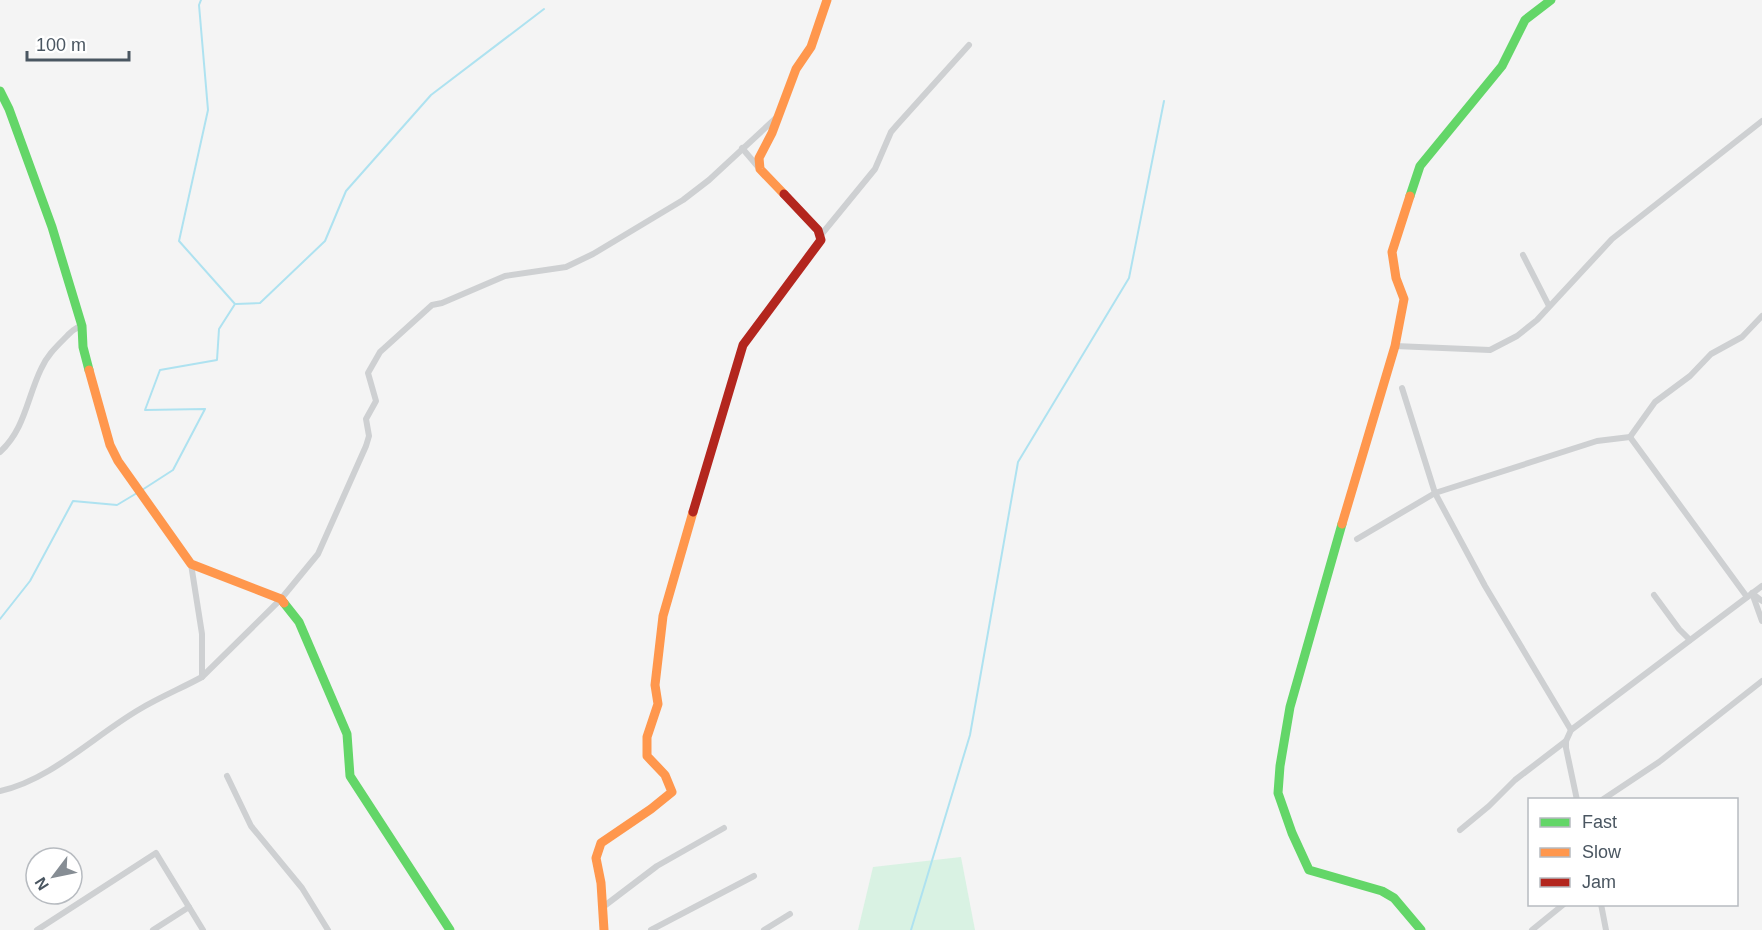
<svg xmlns="http://www.w3.org/2000/svg" width="1762" height="930" font-family="Helvetica,sans-serif">
<style>
.green{fill:#d9f2e3}
.lines{fill:none;stroke-linecap:round;stroke-linejoin:round}
.stream{stroke:#aee2f0;stroke-width:2}
.street{stroke:#ced0d2;stroke-width:6}
.fast{stroke:#63d668;stroke-width:9}
.slow{stroke:#ff974d;stroke-width:9}
.jam{stroke:#b3261e;stroke-width:9}
</style>
<rect width="100%" height="100%" fill="#f4f4f4"/>
<path class="green" d="M961,857l14,73h-117l15,-63z"/>
<g class="lines">
<g class="stream">
<path d="M236,304l24,-1 65,-62 21,-50 85,-96 113,-86"/>
<path d="M142,490l31,-20 32,-61 -60,1 15,-40 57,-10 2,-31 16,-25 -56,-63 29,-131 -9,-105 2,-5"/>
<path d="M0,619l30,-38 43,-80 44,4 20,-12"/>
<path d="M911,930l59,-195 48,-273 111,-184 35,-177"/>
</g>
<g class="street">
<path d="M742,148l17,20"/>
<path d="M821,235l54,-66 16,-37 6,-7 72,-80"/>
<path d="M1523,255l26,51"/>
<path d="M1395,346l95,4 27,-14 20,-16 75,-81 150,-118"/>
<path d="M1402,388l33,105 50,93 86,144"/>
<path d="M1630,437l25,-35 35,-26 21,-22 31,-17 20,-21"/>
<path d="M0,452c25,-23 27,-54 41,-83 5,-12 14,-21 23,-30 6,-6 10,-11 18,-13"/>
<path d="M1357,539l78,-46 162,-52 33,-4 117,160"/>
<path d="M191,564l11,70v43l79,-78 37,-45 48,-108 3,-10 -3,-17 10,-18 -8,-28 12,-21 52,-47 10,-2 63,-27 61,-9 27,-13 90,-54 26,-20 68,-63"/>
<path d="M1654,595l25,34 11,11"/>
<path d="M1762,601l-10,-8 10,28"/>
<path d="M227,776l24,50 51,62 26,42"/>
<path d="M0,791c51,-11 95,-56 140,-82 20,-12 42,-21 62,-32"/>
<path d="M1577,800l-11,-52v-7l5,-11 191,-144"/>
<path d="M1602,800l57,-38 103,-81"/>
<path d="M1460,830l29,-24 26,-26 51,-39"/>
<path d="M1601,904l5,26"/>
<path d="M603,907l54,-41 67,-38"/>
<path d="M37,930l119,-77 47,77"/>
<path d="M153,930l36,-23"/>
<path d="M651,930l103,-54"/>
<path d="M764,930l26,-16"/>
<path d="M1532,930l32,-26"/>
</g>
<g class="fast">
<path d="M0,91l9,18 43,118 30,99 1,21 6,23"/>
<path d="M1410,196l10,-30 82,-100 23,-46 26,-20"/>
<path d="M1342,524l-52,183 -10,59 -2,27 14,40 17,37 73,21 12,7 27,32"/>
<path d="M284,603l15,19 48,112 3,42 100,154"/>
</g>
<g class="slow">
<path d="M784,194l-24,-25 -1,-11 13,-25 24,-64 15,-22 16,-47"/>
<path d="M89,370l21,75 8,16 73,103 90,35 3,4"/>
<path d="M1342,524l53,-178 9,-47 -8,-21 -4,-26 18,-56"/>
<path d="M604,930l-3,-47 -5,-25 5,-15 50,-34 21,-17 -7,-17 -18,-19v-19l11,-33 -3,-19 8,-69 30,-104"/>
</g>
<path class="jam" d="M693,512l50,-167 78,-105 -3,-10 -34,-36"/>
</g>
<rect x="1528" y="798" width="210" height="108" fill="#ffffff" stroke="#b7bbc0" stroke-width="1.5"/>
<rect x="1540" y="818" width="30" height="9" fill="#63d668" stroke="#b7bbc0" stroke-width="1.5"/>
<text x="1582" y="828" font-size="18" fill="#4a5661">Fast</text>
<rect x="1540" y="848" width="30" height="9" fill="#ff974d" stroke="#b7bbc0" stroke-width="1.5"/>
<text x="1582" y="858" font-size="18" fill="#4a5661">Slow</text>
<rect x="1540" y="878" width="30" height="9" fill="#b3261e" stroke="#b7bbc0" stroke-width="1.5"/>
<text x="1582" y="888" font-size="18" fill="#4a5661">Jam</text>
<g transform="translate(54 876) rotate(238)"><circle r="28" fill="#ffffff" stroke="#b7bbc0" stroke-width="1.5"/>
<path d="M0-4.5L10 22L0 15L-10 22Z" fill="#868d94"/>
<text y="-9" font-size="16" font-weight="bold" text-anchor="middle" fill="#4a5661">N</text>
</g>
<path d="M27 51v9h102v-9" fill="none" stroke="#4a5661" stroke-width="3"/>
<text x="36" y="51" font-size="18" fill="#4a5661" stroke="#ffffff" stroke-width="4.5" paint-order="stroke">100 m</text>
</svg>
